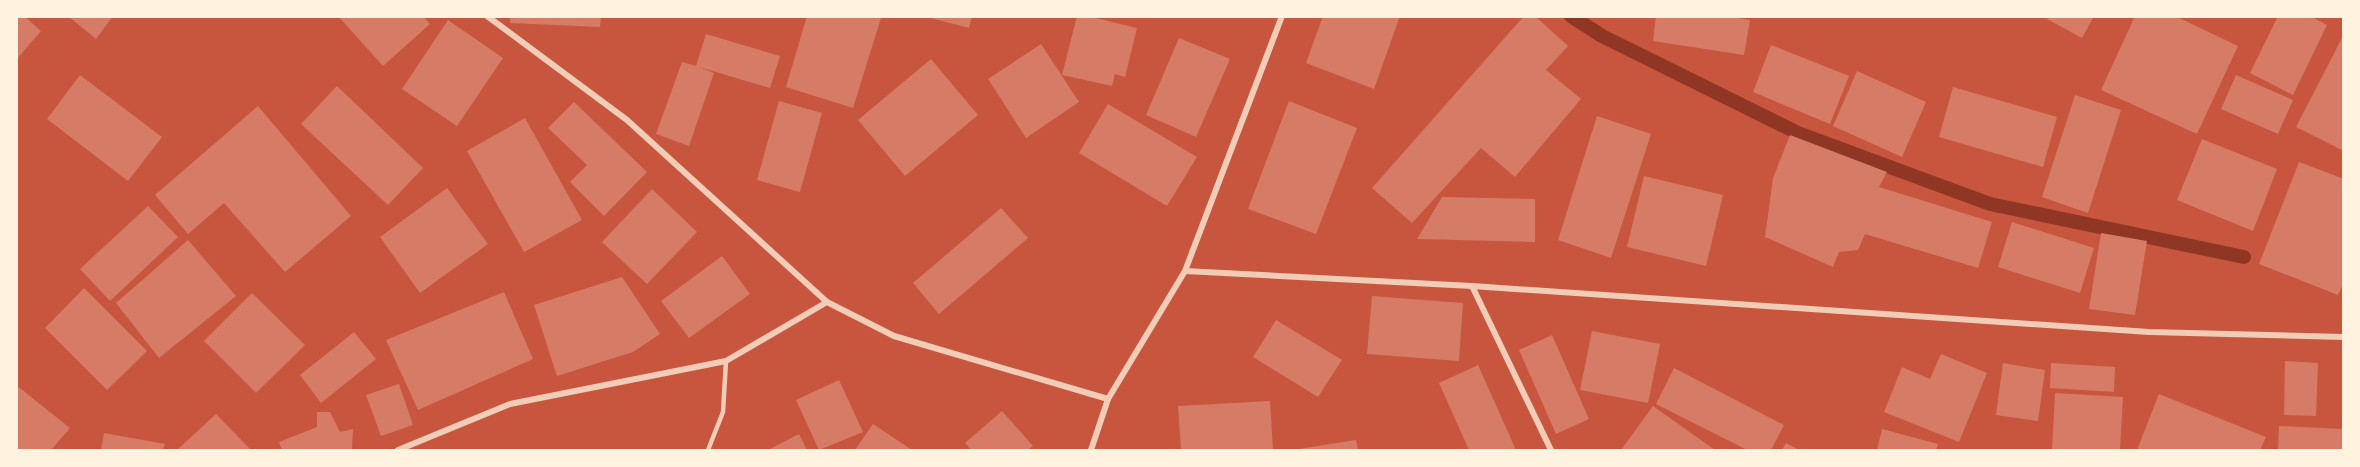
<svg xmlns="http://www.w3.org/2000/svg" width="2360" height="467" font-family="'Public Sans',sans-serif">
<style>
.lines{fill:none;stroke-linecap:round;stroke-linejoin:round}
.stream{stroke:#8f3625;stroke-width:14}
.building{fill:#d67c66}
.service{stroke:#f1ccb7;stroke-width:4.5}
.minor{stroke:#f1ccb7;stroke-width:6}
</style>
<rect width="100%" height="100%" fill="#c8553d"/>
<g class="lines">
<path class="stream" d="M1571,16l31,20 196,97 192,71 254,53"/>
</g>
<g class="building">
<path d="M16,16h8l17,15 -25,29z"/>
<path d="M68,16h45l-17,23z"/>
<path d="M338,16h85l7,8 -47,42z"/>
<path d="M510,16h91l-1,11 -90,-4z"/>
<path d="M807,16l74,2 -28,90 -67,-21z"/>
<path d="M923,16h49l-3,12z"/>
<path d="M1077,16h10l50,12 -12,49 -10,-3 -3,12 -50,-11z"/>
<path d="M1323,16h77l-26,73 -68,-26z"/>
<path d="M1524,16h11l33,30 -22,24 35,29 -66,78 -34,-29 -69,75 -40,-35z"/>
<path d="M1656,16h72l22,4 -6,35 -91,-14z"/>
<path d="M2049,16h45l-12,22 -35,-19z"/>
<path d="M2135,16h40l63,30 -41,88 -96,-44z"/>
<path d="M2278,16h32l17,9 -34,70 -43,-22z"/>
<path d="M448,20l55,38 -46,68 -55,-37z"/>
<path d="M706,34l74,22 -10,32 -71,-21 15,6 -25,73 -33,-12 26,-72 14,4z"/>
<path d="M1179,38l51,21 -34,78 -50,-22z"/>
<path d="M2342,38l2,1v112l-48,-24z"/>
<path d="M1041,44l38,58 -53,36 -38,-59z"/>
<path d="M1771,45l78,31 -19,48 -77,-32z"/>
<path d="M931,59l47,56 -73,61 -47,-56z"/>
<path d="M1857,71l69,31 -24,55 -69,-31z"/>
<path d="M80,75l82,62 -34,44 -81,-62z"/>
<path d="M2236,75l57,25 -15,34 -57,-25z"/>
<path d="M337,86l86,82 -35,37 -87,-81z"/>
<path d="M1953,87l104,30 -14,50 -104,-30z"/>
<path d="M2075,95l46,15 -33,103 -46,-16z"/>
<path d="M779,101l43,12 -22,79 -43,-12z"/>
<path d="M1289,101l68,27 -41,106 -68,-25z"/>
<path d="M574,102l73,70 -43,44 -34,-34 17,-17 -39,-37z"/>
<path d="M1108,104l89,53 -30,49 -88,-53z"/>
<path d="M258,106l93,110 -66,56 -61,-69 -36,31 -33,-39z"/>
<path d="M1597,116l54,18 -40,124 -53,-18z"/>
<path d="M525,118l57,102 -58,32 -57,-101z"/>
<path d="M1790,135l97,37 -8,15 113,35 -14,46 -113,-34 -7,16 -19,2 -6,15 -68,-30 8,-59z"/>
<path d="M2202,139l75,30 -24,62 -76,-31z"/>
<path d="M2299,162l45,17v103l-6,13 -79,-31z"/>
<path d="M1644,176l79,19 -17,71 -79,-19z"/>
<path d="M447,188l41,56 -68,49 -40,-56z"/>
<path d="M652,189l45,43 -50,52 -45,-42z"/>
<path d="M1442,197l93,2v43l-118,-3z"/>
<path d="M148,206l30,31 -68,64 -30,-32z"/>
<path d="M1001,208l27,30 -89,76 -26,-31z"/>
<path d="M2012,222l82,26 -14,45 -82,-26z"/>
<path d="M2101,233l46,8 -12,74 -46,-6z"/>
<path d="M188,240l48,56 -77,62 -43,-55z"/>
<path d="M722,256l28,38 -61,44 -28,-37z"/>
<path d="M622,277l38,57 -27,18 -76,24 -23,-71z"/>
<path d="M84,288l63,63 -40,39 -62,-62z"/>
<path d="M504,292l29,67 -115,51 -32,-70z"/>
<path d="M252,293l53,52 -49,48 -52,-52z"/>
<path d="M1372,296l91,7 -4,58 -92,-7z"/>
<path d="M1276,320l66,40 -24,37 -65,-40z"/>
<path d="M1592,331l68,13 -12,59 -68,-13z"/>
<path d="M354,332l22,27 -55,44 -21,-28z"/>
<path d="M1552,335l37,84 -33,15 -37,-84z"/>
<path d="M1941,354l46,19 -28,69 -75,-30 18,-45 28,12z"/>
<path d="M2285,361l33,2 -2,53 -32,-1z"/>
<path d="M2003,363l42,7 -7,51 -42,-6z"/>
<path d="M2051,363l64,4 -1,25 -64,-4z"/>
<path d="M1478,365l38,85h-47l-30,-67z"/>
<path d="M1674,368l110,57 -13,25h-24l-91,-46z"/>
<path d="M839,380l24,52 -44,18 -23,-50z"/>
<path d="M399,384l14,41 -32,11 -15,-41z"/>
<path d="M16,385l54,43 -19,22h-35z"/>
<path d="M2055,393l68,4 -3,53h-68z"/>
<path d="M2159,394l107,43 -6,13h-123z"/>
<path d="M1270,401l3,49h-92l-3,-44z"/>
<path d="M1653,406l62,44h-94z"/>
<path d="M1002,411l31,35 -5,4h-57l-6,-7z"/>
<path d="M317,412h13l10,20 13,-3 -1,21h-70l-3,-8 38,-15z"/>
<path d="M216,414l35,36h-74z"/>
<path d="M873,424l39,26h-57z"/>
<path d="M2279,426l65,3v21h-66z"/>
<path d="M1882,429l56,15 -2,6h-59z"/>
<path d="M104,433l61,11 -2,6h-62z"/>
<path d="M799,434l8,16h-39z"/>
<path d="M1356,440l2,10h-59v-1z"/>
<path d="M1786,443l13,7h-17z"/>
</g>
<g class="lines">
<path class="service" d="M708,450l15,-38 3,-51"/>
<g class="minor">
<path d="M487,16l140,104 200,182 67,34 214,63"/>
<path d="M1185,271l287,15 677,46 195,5"/>
<path d="M1472,286l79,164"/>
<path d="M398,450l112,-46 216,-43 101,-59"/>
<path d="M1091,450l17,-51 77,-128 97,-255"/>
</g>
</g>
<rect width="2360" height="467" fill="none" stroke="#fff3e0" stroke-width="36"/>
</svg>
